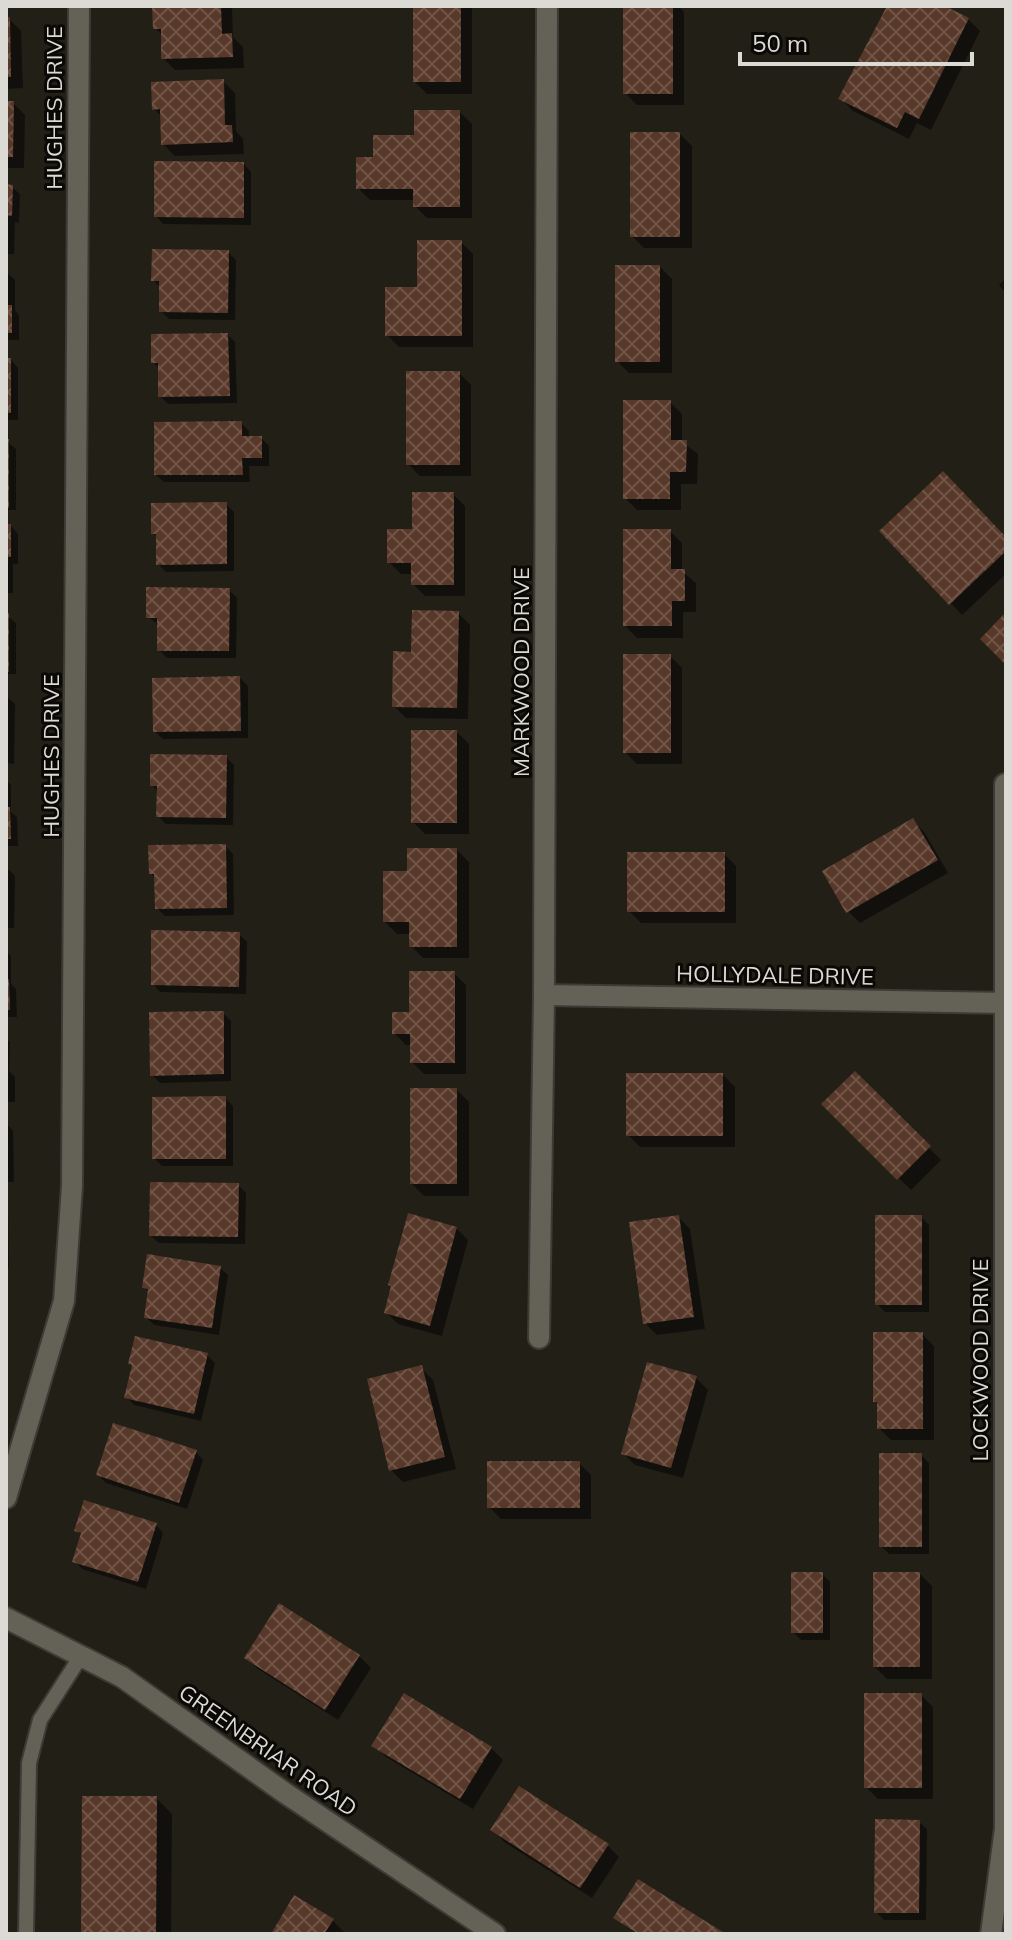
<svg xmlns="http://www.w3.org/2000/svg" width="1012" height="1940" font-family="Mulish,sans-serif">
<style>
.shadow{fill:#0007}
.building{fill:url(#building-cross-hatch)}
.lines{fill:none;stroke-linecap:round;stroke-linejoin:round}
.lane-casing{stroke:#3e3b36;stroke-width:18}
.street-casing{stroke:#3e3b36;stroke-width:24}
.lane{stroke:#646157;stroke-width:14}
.street{stroke:#646157;stroke-width:20}
.labels{text-anchor:middle;stroke-width:6;stroke-linejoin:round;paint-order:stroke}
.street-label{font-size:22px;fill:#dcdad5;stroke:#0b0906}
</style>
<defs>
<pattern id="building-cross-hatch" width="8" height="8" patternUnits="userSpaceOnUse" patternTransform="scale(2)"><rect width="8" height="8" fill="#573829"/><path d="M0 0l8 8M0 8l8-8" fill="none" stroke="#6f5447"/></pattern>
</defs>
<rect width="100%" height="100%" fill="#221f17"/>
<g class="shadow">
<path d="M155,6h75l2,3 1,28 10,10 1,21 -69,2 -12,-12v-22l-8,-8z"/>
<path d="M415,6h57v88h-45l-12,-12z"/>
<path d="M625,6h53l6,6v93h-47l-12,-12z"/>
<path d="M888,6h53l27,13 12,12 -49,99 -14,-7 -8,16 -56,-28 -12,-12z"/>
<path d="M6,19h3l12,12 2,57 -17,1z"/>
<path d="M223,81l12,12 1,38 7,8 1,15 -69,2 -12,-12 -1,-27 -8,-8z"/>
<path d="M6,103h7l12,12 -1,53h-18z"/>
<path d="M460,112l12,12v94h-45l-12,-12v-6h-45l-12,-12 17,-29z"/>
<path d="M680,134l12,12v102h-48l-12,-12z"/>
<path d="M244,164l7,8v53l-88,-1 -7,-8z"/>
<path d="M6,186l6,1 8,7 -1,29 -4,-1 -1,32h-8z"/>
<path d="M461,242l12,12v93h-74l-12,-12 32,-46z"/>
<path d="M228,252l8,8 -1,60 -66,-1 -8,-8v-23l-8,-8z"/>
<path d="M660,267l12,12v94h-43l-12,-12z"/>
<path d="M6,272l9,8v30l4,5v25h-13z"/>
<path d="M1006,278v15l-7,-8z"/>
<path d="M228,335l7,7 2,61 -69,1 -8,-8v-27l-7,-7z"/>
<path d="M6,360h5l7,8v52h-12z"/>
<path d="M459,373l12,12v91h-51l-12,-12z"/>
<path d="M670,402l12,12v28l16,12 -1,30h-16v26h-44l-12,-12z"/>
<path d="M241,423l8,8v7h12l8,8v20h-20l1,16h-86l-8,-7z"/>
<path d="M6,441l10,8v61h-10z"/>
<path d="M453,494l12,12v90h-40l-12,-12v-10h-12l-12,-12 25,-31z"/>
<path d="M226,504l8,8v59l-68,1 -8,-8v-26l-5,-5z"/>
<path d="M6,526h5l7,8v30h-5v29h-7z"/>
<path d="M670,531l12,12v28l14,12v29h-13v26h-46l-12,-12z"/>
<path d="M882,531l124,9v34l-44,41z"/>
<path d="M229,590l8,8 -1,60h-69l-8,-8v-25l-11,-8z"/>
<path d="M458,613l12,12 -2,94 -62,-1 -12,-12 19,-52z"/>
<path d="M6,615l10,8v51h-10z"/>
<path d="M670,656l12,12v96h-45l-12,-12z"/>
<path d="M240,678l8,8v52l-85,1 -8,-7z"/>
<path d="M6,696l9,8 -1,60 -8,-1z"/>
<path d="M457,732l12,12v90h-44l-12,-12z"/>
<path d="M226,757l8,8 -1,60 -67,-1 -8,-8v-24l-6,-7z"/>
<path d="M6,780l5,5v27l6,5 1,29h-12z"/>
<path d="M913,821l12,12 23,40 -88,50 -12,-12z"/>
<path d="M225,846l8,8 1,61 -69,1 -8,-8 -1,-29 -5,-6z"/>
<path d="M457,850l12,12v96h-46l-12,-12v-12h-14l-12,-12 24,-49z"/>
<path d="M724,854l12,12v57h-95l-12,-12z"/>
<path d="M7,868l8,8 -1,52h-8z"/>
<path d="M239,934l8,8 -1,52 -86,-2 -7,-8z"/>
<path d="M6,951l5,5v28l5,5 1,28h-11z"/>
<path d="M454,973l12,12v89h-42l-12,-12v-17h-6l-12,-12z"/>
<path d="M223,1013l8,8v60l-71,2 -8,-8z"/>
<path d="M6,1039l4,3 -1,29 6,6v25h-9z"/>
<path d="M855,1074l86,86 -30,30 -87,-86z"/>
<path d="M723,1075l12,12v60h-95l-12,-12z"/>
<path d="M457,1090l12,12v94h-45l-12,-12z"/>
<path d="M225,1098l8,8v60h-71l-8,-8z"/>
<path d="M6,1123l7,8 1,51h-8z"/>
<path d="M238,1185l8,8 -1,51 -86,-1 -8,-7z"/>
<path d="M6,1206l2,2 1,60h-3z"/>
<path d="M678,1217l12,12 15,100 -48,6 -12,-12z"/>
<path d="M921,1217l8,8v87h-44l-8,-8z"/>
<path d="M456,1228l12,12 -26,96 -44,-12 -12,-12 7,-25z"/>
<path d="M220,1268l8,7 -9,60 -65,-10 -8,-8 3,-25 -5,-5z"/>
<path d="M922,1334l12,12v94h-43l-12,-12v-22l-4,-5z"/>
<path d="M207,1355l8,8 -14,58 -67,-16 -7,-8 7,-30 -4,-3z"/>
<path d="M421,1368l12,12 23,89 -53,13 -12,-12z"/>
<path d="M696,1378l12,12 -25,88 -48,-13 -12,-12z"/>
<path d="M196,1452l7,8 -16,49 -81,-26 -8,-8z"/>
<path d="M921,1455l8,8v91h-40l-8,-8z"/>
<path d="M579,1463l12,12v44h-90l-12,-12z"/>
<path d="M156,1525l7,8 -17,56 -64,-20 -7,-8 7,-25 -5,-6z"/>
<path d="M822,1574l8,8v58h-29l-8,-8z"/>
<path d="M920,1574l12,12v93h-45l-12,-12z"/>
<path d="M359,1656l12,12 -33,52 -80,-51 -12,-12z"/>
<path d="M921,1695l12,12v92h-55l-12,-12z"/>
<path d="M374,1745l117,3 12,12 -30,49 -87,-52z"/>
<path d="M156,1798l16,16 -1,120h-88z"/>
<path d="M919,1822l8,7 -1,91h-42l-8,-8z"/>
<path d="M493,1830l114,15 12,12 -27,41 -88,-56z"/>
<path d="M332,1920l12,12 -1,2h-70z"/>
</g>
<g class="building">
<path d="M152,6h69l1,28 10,-1 1,24 -72,2v-30h-8z"/>
<rect x="413" y="6" width="48" height="76"/>
<rect x="623" y="6" width="50" height="88"/>
<path d="M887,6h58l24,12 -50,101 -14,-7 -8,16 -59,-29z"/>
<path d="M6,17h4l1,60h-5z"/>
<path d="M224,79l1,46h7l1,17 -72,3 -1,-36 -8,1 -1,-28z"/>
<path d="M6,101h8l-1,56h-7z"/>
<path d="M414,110h46v97h-47v-18h-57v-32h17v-22h41z"/>
<rect x="630" y="132" width="50" height="105"/>
<path d="M154,161l90,1v56l-90,-1z"/>
<path d="M6,184l7,1 -1,31 -6,-1z"/>
<path d="M417,240h45v96h-77v-49h32z"/>
<path d="M152,249l77,1 -1,63 -69,-1v-31h-8z"/>
<rect x="615" y="265" width="45" height="97"/>
<rect x="6" y="305" width="6" height="28"/>
<path d="M228,333l2,63 -72,1v-34h-7v-29z"/>
<rect x="6" y="358" width="5" height="55"/>
<rect x="406" y="371" width="54" height="94"/>
<path d="M623,400h48v40h16l-1,32h-16v27h-47z"/>
<path d="M242,421v15h20v22h-20l1,17h-89v-53z"/>
<rect x="6" y="439" width="3" height="69"/>
<path d="M943,471l63,66v14l-57,54 -70,-74z"/>
<path d="M412,492h42v93h-43v-22h-24v-34h25z"/>
<path d="M227,502v62l-71,1v-31h-5v-31z"/>
<rect x="6" y="524" width="5" height="33"/>
<path d="M623,529h48v40h14v32h-13v25h-49z"/>
<path d="M146,587l84,1 -1,63h-72v-33h-11z"/>
<path d="M412,610l47,1 -2,97 -65,-1 1,-56 18,1z"/>
<path d="M1006,612v53l-26,-26z"/>
<rect x="6" y="613" width="3" height="59"/>
<rect x="623" y="654" width="48" height="99"/>
<path d="M240,676l1,55 -88,1 -1,-54z"/>
<rect x="411" y="730" width="46" height="93"/>
<path d="M150,754l77,1 -1,63 -70,-1 1,-31h-7z"/>
<path d="M6,807h4l1,32h-5z"/>
<path d="M913,818l25,42 -92,53 -24,-42z"/>
<path d="M226,844l1,64 -72,1 -1,-35h-5l-1,-29z"/>
<path d="M407,848h50v99h-48v-25h-26v-51h24z"/>
<rect x="627" y="852" width="98" height="60"/>
<path d="M151,930l89,2 -1,55 -88,-2z"/>
<path d="M409,971h46v92h-45v-29h-18v-22h17z"/>
<path d="M6,979h3l1,31h-4z"/>
<path d="M224,1011v63l-74,2 -1,-64z"/>
<path d="M855,1071l76,75 -34,34 -76,-76z"/>
<rect x="626" y="1073" width="97" height="63"/>
<rect x="410" y="1088" width="47" height="96"/>
<path d="M226,1096v63h-74v-62z"/>
<path d="M150,1182l89,1 -1,54 -89,-1z"/>
<path d="M408,1213l49,14 -27,99 -46,-13 7,-27 -3,-1z"/>
<path d="M679,1215l15,102 -51,7 -14,-102z"/>
<rect x="875" y="1215" width="47" height="90"/>
<path d="M147,1254l74,12 -9,62 -68,-10 4,-29 -6,-1z"/>
<path d="M873,1332h50v97h-46v-27h-4z"/>
<path d="M135,1336l73,17 -14,61 -70,-16 8,-33 -4,-1z"/>
<path d="M647,1362l50,14 -26,92 -50,-14z"/>
<path d="M422,1365l23,92 -56,14 -22,-92z"/>
<path d="M113,1423l84,27 -18,53 -83,-28z"/>
<rect x="879" y="1453" width="43" height="94"/>
<rect x="487" y="1461" width="93" height="47"/>
<path d="M84,1500l73,23 -19,59 -66,-20 9,-29 -7,-2z"/>
<rect x="791" y="1572" width="32" height="61"/>
<rect x="873" y="1572" width="47" height="95"/>
<path d="M279,1603l81,52 -35,55 -81,-52z"/>
<path d="M404,1693l88,54 -32,52 -89,-53z"/>
<rect x="864" y="1693" width="58" height="95"/>
<path d="M519,1786l90,58 -29,44 -90,-58z"/>
<path d="M82,1796h75l-1,138h-75z"/>
<path d="M875,1819l45,1 -1,93h-45z"/>
<path d="M638,1879l88,55h-87l-26,-16z"/>
<path d="M294,1895l40,24 -10,15h-53z"/>
</g>
<g class="lines">
<defs>
<path id="lane" d="M26,1934l3,-171 11,-43 41,-64"/>
<g id="street">
<path d="M544,995l462,8"/>
<path d="M539,1338l5,-343 3,-989"/>
<path d="M6,1498l58,-197 8,-115 7,-1180"/>
<path d="M6,1618l116,59 163,116 210,141"/>
<path d="M991,1934l14,-106v-1044"/>
</g>
</defs>
<use href="#lane" class="lane-casing"/>
<use href="#street" class="street-casing"/>
<use href="#lane" class="lane"/>
<use href="#street" class="street"/>
</g>
<g class="labels">
<g class="street-label">
<text transform="translate(54 108) rotate(-90)" y="8">HUGHES DRIVE</text>
<text transform="translate(521 672) rotate(-90)" y="8">MARKWOOD DRIVE</text>
<text transform="translate(51 756) rotate(-90)" y="8">HUGHES DRIVE</text>
<text transform="translate(775 975) rotate(1)" y="8">HOLLYDALE DRIVE</text>
<text transform="translate(980 1360) rotate(-90)" y="8">LOCKWOOD DRIVE</text>
<text transform="translate(268 1750) rotate(35)" y="8">GREENBRIAR ROAD</text>
</g>
</g>
<rect width="1012" height="1940" fill="none" stroke="#dcdad5" stroke-width="16"/>
<path d="M740 52v12h232v-12" fill="none" stroke="#dcdad5" stroke-width="4"/>
<text x="752" y="52" font-size="24" fill="#dcdad5" stroke="#0b0906" stroke-width="6" paint-order="stroke">50 m</text>
</svg>
